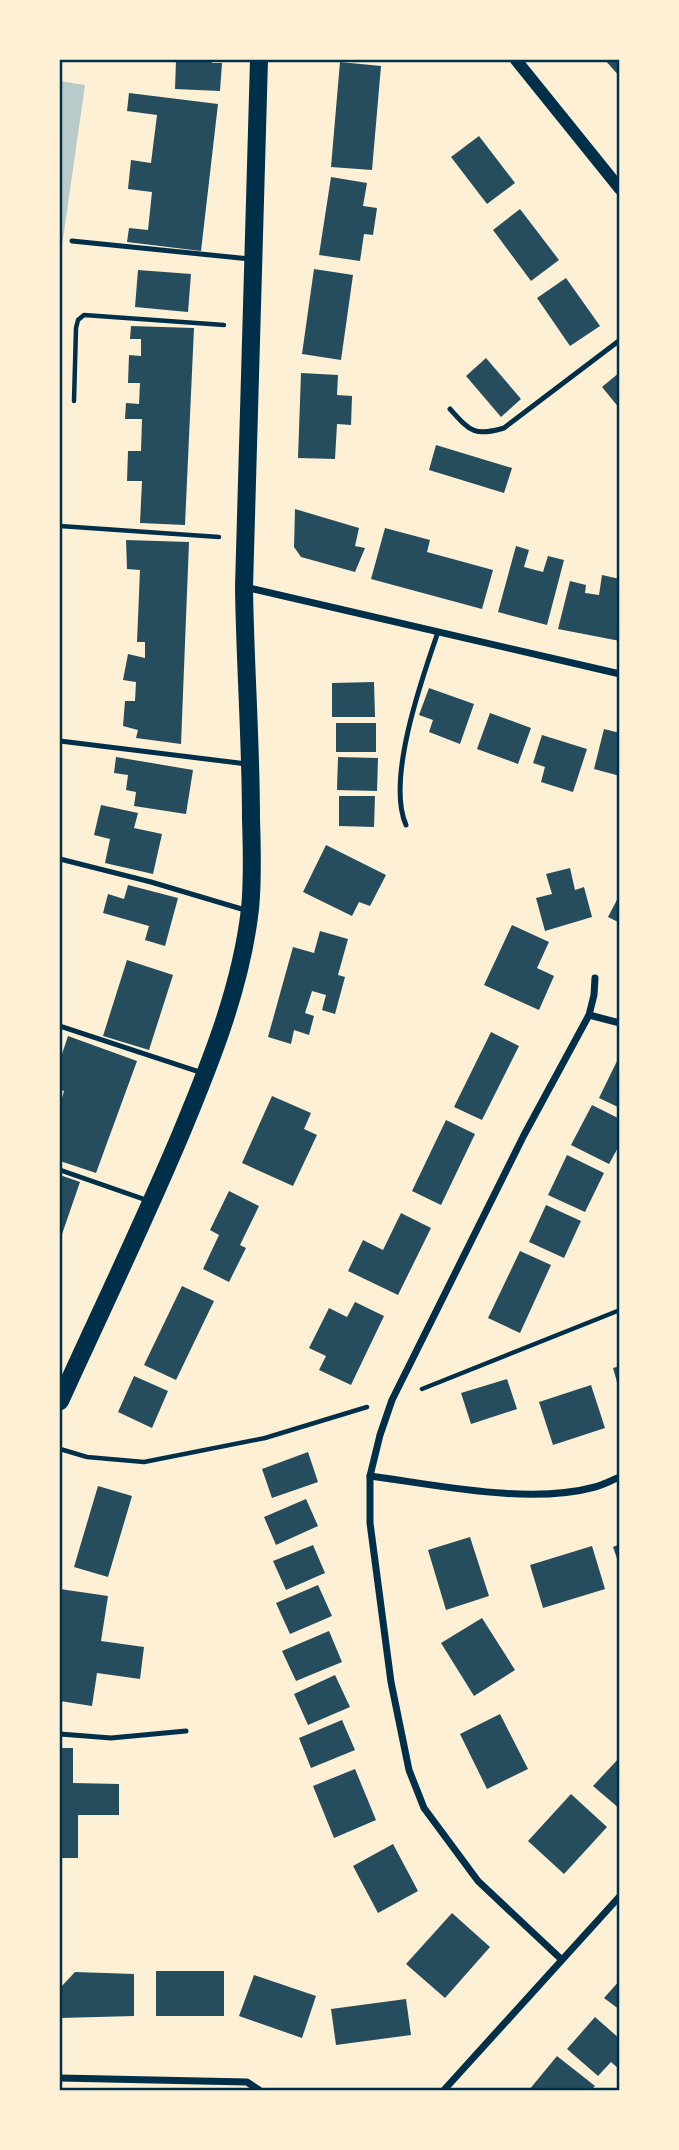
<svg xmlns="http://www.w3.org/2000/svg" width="679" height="2150" font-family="Arial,sans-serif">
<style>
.green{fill:#b9caca}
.building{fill:#264d5e}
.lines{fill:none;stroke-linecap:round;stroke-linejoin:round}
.path{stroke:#003049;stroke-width:4.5}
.service{stroke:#003049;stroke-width:5}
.minor{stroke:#003049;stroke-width:7}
.tertiary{stroke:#003049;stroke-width:12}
.primary{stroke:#003049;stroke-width:18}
.neatline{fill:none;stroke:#003049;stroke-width:2.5}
</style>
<rect width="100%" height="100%" fill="#fdf0d5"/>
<path class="green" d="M60,81l25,4 -24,168h-1z"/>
<g class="building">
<path d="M176,60h36v3h10l-2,28 -45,-2z"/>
<path d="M605,60h15v17z"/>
<path d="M340,62l41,4 -9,104 -41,-3z"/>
<path d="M129,93l89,11 -17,147 -74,-9 2,-14 19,2 4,-38 -24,-3 3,-29 20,3 6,-48 -30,-4z"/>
<path d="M479,136l36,47 -28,21 -36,-47z"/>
<path d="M331,177l36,6 -4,23 14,2 -4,27 -9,-1 -4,27 -41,-6z"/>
<path d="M520,209l39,51 -28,21 -38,-51z"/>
<path d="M314,269l39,6 -12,85 -39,-6z"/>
<path d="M138,270l53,4 -3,38 -53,-5z"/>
<path d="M566,278l34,48 -30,20 -33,-48z"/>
<path d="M131,326l63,2 -9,197 -45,-2 2,-42h-15l1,-30h13l1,-32h-17l1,-16 13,1 1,-21h-12l1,-28 12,1v-17h-11z"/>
<path d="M486,358l35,41 -20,18 -35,-41z"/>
<path d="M620,372v37l-18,-22z"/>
<path d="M301,373l37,2 -1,20 15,1 -1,29 -14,-1 -2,35 -37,-1z"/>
<path d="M436,445l76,23 -8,25 -75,-23z"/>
<path d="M295,509l64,19 -4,18 10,2 -10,24 -54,-15 -7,-10z"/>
<path d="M385,528l45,12 -3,12 66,18 -11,39 -111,-30z"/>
<path d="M126,540l63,2 -8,202 -45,-6 2,-8 -15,-4 2,-25h10l1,-19 -13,-2 5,-26 17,4v-16h-8l3,-72 -13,-1z"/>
<path d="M516,546l13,4 -5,17 19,5 5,-16 16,4 -17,65 -49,-13z"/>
<path d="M602,575l18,4v62l-62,-12 12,-48 16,4 -1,8 14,2z"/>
<path d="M374,682l1,35h-43v-34z"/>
<path d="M429,688l45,16 -14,40 -31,-12 4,-12 -14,-5z"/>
<path d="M490,713l41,15 -13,36 -41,-15z"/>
<rect x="336" y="723" width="40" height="29"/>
<path d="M604,729l16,4v43l-26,-7z"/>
<path d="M542,735l45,14 -14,43 -32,-10 4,-15 -12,-4z"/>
<path d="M116,757l77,13 -7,44 -52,-8 2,-14 -10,-2 2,-15 -14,-2z"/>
<path d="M338,757l40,1 -1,33 -40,-1z"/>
<path d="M339,796h36l-1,31 -35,-1z"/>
<path d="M101,805l37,8 -4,15 28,6 -9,40 -48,-11 5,-24 -16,-4z"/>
<path d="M326,845l60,30 -16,31 -11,-4 -7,14 -49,-24z"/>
<path d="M570,868l5,22 9,-3 8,30 -47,14 -9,-33 16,-4 -6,-20z"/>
<path d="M128,885l50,13 -13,48 -20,-6 4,-14 -46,-13 5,-19 16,5z"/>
<path d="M620,894v29l-12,-6z"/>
<path d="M512,925l37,17 -12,26 17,8 -15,34 -55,-25z"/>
<path d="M320,931l28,8 -10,36 7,2 -10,37 -13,-4 4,-15 -14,-4 -7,22 9,3 -5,19 -15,-5 -3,14 -23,-7 25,-90 21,6z"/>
<path d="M127,960l46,15 -24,75 -46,-14z"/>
<path d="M491,1032l28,14 -37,74 -28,-13z"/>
<path d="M68,1036l69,25 -41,112 -36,-12v-56l4,-14 -4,-1v-30z"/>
<path d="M617,1061l3,1v46l-21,-10z"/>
<path d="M272,1096l39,17 -7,16 13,6 -24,51 -51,-23z"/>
<path d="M592,1105l28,14v25l-11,20 -38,-19z"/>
<path d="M446,1120l29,14 -34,71 -29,-14z"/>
<path d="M567,1155l37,18 -19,39 -37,-17z"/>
<path d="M60,1175l20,7 -20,58z"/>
<path d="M229,1191l30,15 -19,39 6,3 -17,34 -26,-13 16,-34 -9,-5z"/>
<path d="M546,1205l35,16 -17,37 -35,-16z"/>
<path d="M401,1213l30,15 -33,67 -50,-24 15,-31 20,10z"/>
<path d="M520,1251l31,14 -31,68 -32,-15z"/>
<path d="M182,1286l32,15 -38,79 -32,-15z"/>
<path d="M355,1302l29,14 -33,69 -32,-15 7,-14 -17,-8 20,-40 18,9z"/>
<path d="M620,1366v23h-1l-6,-21z"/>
<path d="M134,1376l34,15 -16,37 -34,-16z"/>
<path d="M507,1379l10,30 -46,15 -10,-31z"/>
<path d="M591,1385l14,43 -52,17 -14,-43z"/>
<path d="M308,1452l10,30 -46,16 -10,-29z"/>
<path d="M98,1486l34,10 -24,81 -34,-10z"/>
<path d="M306,1499l12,27 -42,19 -12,-28z"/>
<path d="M470,1537l19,59 -43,14 -18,-60z"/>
<path d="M620,1544v20h-1l-6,-17z"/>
<path d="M313,1545l12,28 -39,17 -13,-29z"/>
<path d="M592,1546l13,43 -62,19 -13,-43z"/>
<path d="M318,1585l14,31 -42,18 -14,-31z"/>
<path d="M60,1589l48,7 -7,45 43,6 -4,32 -43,-6 -5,33 -32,-5z"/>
<path d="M482,1618l33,52 -41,26 -33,-53z"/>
<path d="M329,1631l13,31 -46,19 -14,-30z"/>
<path d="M335,1675l15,32 -42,18 -14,-31z"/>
<path d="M500,1714l28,55 -41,20 -27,-55z"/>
<path d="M342,1720l13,30 -44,18 -12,-30z"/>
<path d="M60,1748h13v35l46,1v31h-41v43h-18z"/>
<path d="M620,1757v52l-27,-23z"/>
<path d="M355,1769l21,51 -42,18 -21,-52z"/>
<path d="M571,1794l36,33 -43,47 -36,-33z"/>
<path d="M393,1844l25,47 -40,22 -25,-47z"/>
<path d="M452,1913l38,34 -45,51 -39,-34z"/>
<rect x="156" y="1971" width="68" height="45"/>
<path d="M75,1972l59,2v42l-74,2v-30z"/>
<path d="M254,1975l62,21 -14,42 -63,-22z"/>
<path d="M620,1980v30l-16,-12z"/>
<path d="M406,1999l5,36 -75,10 -5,-36z"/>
<path d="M595,2017l25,22v31l-9,-8 -13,14 -31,-27z"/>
<path d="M557,2056l38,30 -4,4h-62z"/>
</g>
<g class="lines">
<g class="path">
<path d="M74,401l2,-73 2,-8 6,-5 140,10"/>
<path d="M60,526l159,11"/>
<path d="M422,1389l198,-79"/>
<path d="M60,1449l27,8 57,5 121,-24 102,-31"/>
</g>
<g class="service">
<path d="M72,241l178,18"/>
<path d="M450,409c20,22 24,28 54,19l116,-88"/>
<path d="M60,741l187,23"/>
<path d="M406,825c-20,-45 16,-147 32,-193"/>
<path d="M60,859l91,23 94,28"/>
<path d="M60,1026l143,47"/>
<path d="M60,1170l89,31"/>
<path d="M60,1734l51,4 75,-7"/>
</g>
<g class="minor">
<path d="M245,587l375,87"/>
<path d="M589,1015l31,8"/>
<path d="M370,1476c68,9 159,29 225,11 8,-2 17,-7 25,-10"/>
<path d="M561,1959l-83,-78 -54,-73 -15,-38 -18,-88 -21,-159v-47l10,-41 12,-35 132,-265 65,-120 5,-20 1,-17"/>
<path d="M60,2078l187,4 12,8"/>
<path d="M444,2090l176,-194"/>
</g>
<path class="tertiary" d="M516,60l104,129"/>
<path class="primary" d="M60,1401c40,-88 82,-175 120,-265 30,-72 61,-148 70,-227 3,-29 2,-60 1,-90 0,-77 -6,-155 -7,-232l15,-527"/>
</g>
<rect width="679" height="2150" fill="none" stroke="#fdf0d5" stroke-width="122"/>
<rect x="61" y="61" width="557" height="2028" class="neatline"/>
</svg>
